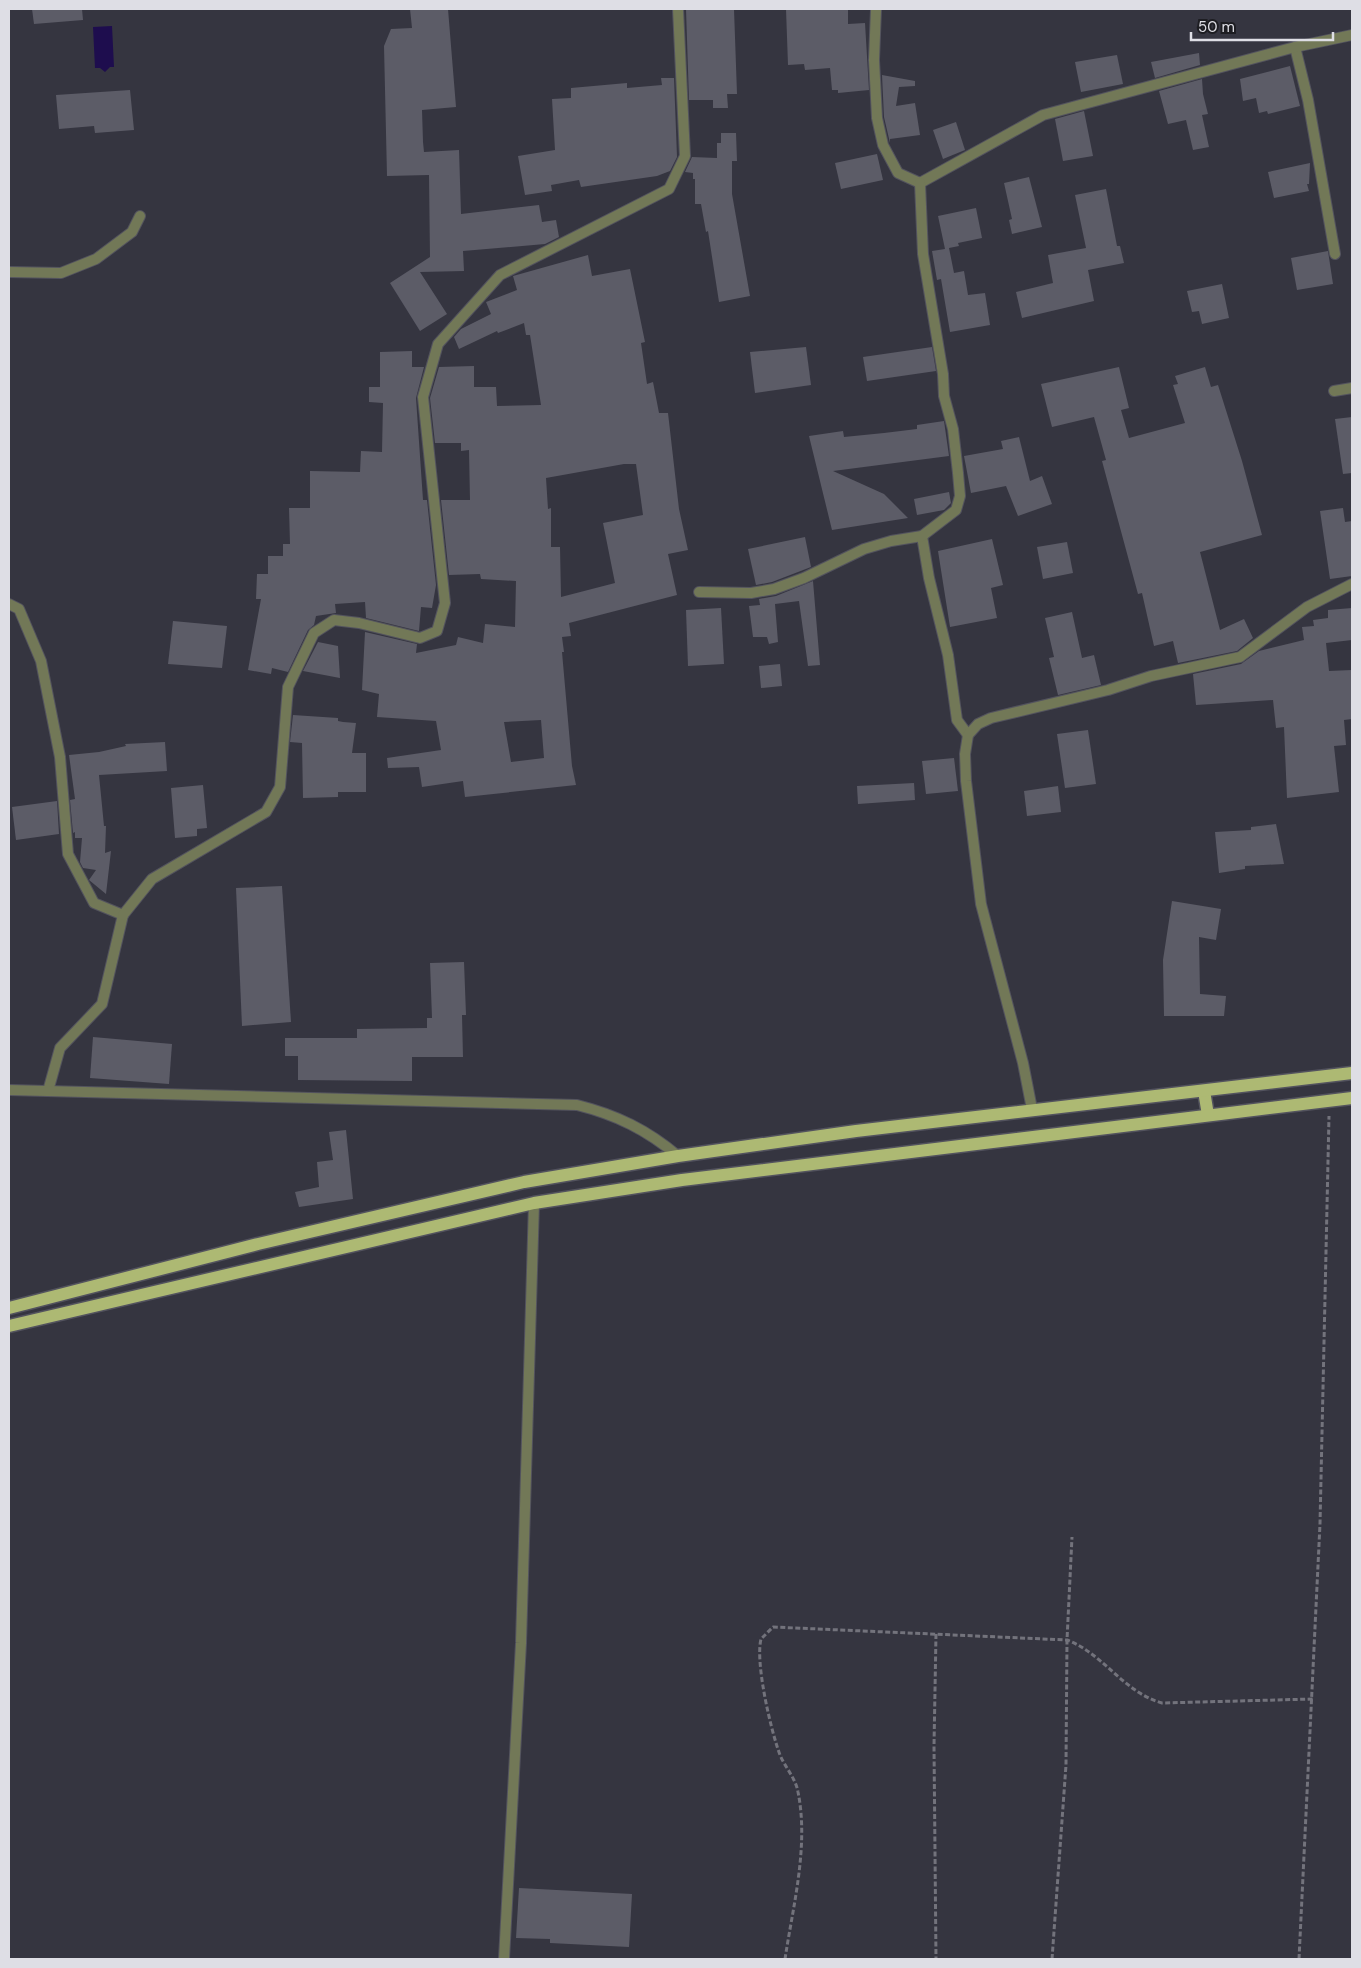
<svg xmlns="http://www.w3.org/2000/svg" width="1361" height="1968" font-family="'DM Sans',sans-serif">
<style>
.water{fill:#1e0d4e}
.building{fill:#5c5c67;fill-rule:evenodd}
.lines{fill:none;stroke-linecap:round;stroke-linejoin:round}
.minor-casing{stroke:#53535e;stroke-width:12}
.tertiary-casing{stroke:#53535e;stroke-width:12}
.primary-casing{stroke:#53535e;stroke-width:15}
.path{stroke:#73737c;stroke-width:3;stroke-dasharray:5 2.5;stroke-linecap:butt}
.minor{stroke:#727857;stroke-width:10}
.tertiary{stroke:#727857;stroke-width:10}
.primary{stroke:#adb973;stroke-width:12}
</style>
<rect width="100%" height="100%" fill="#353540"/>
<path class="water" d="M112,26l2,41h-4l-5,5 -5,-4h-5l-2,-41z"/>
<g class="building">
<path d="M32,9h50l1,11 -49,4z"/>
<path d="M410,9h38l8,98 -34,3 1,32 1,10 35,-2 2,64 78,-9 3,17 14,-2 3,17 -14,7 -82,7 1,20 -44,1 27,42 -27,17 -30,-48 40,-26 -1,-82 -42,1 -3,-130 7,-17 21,-1z"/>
<path d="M686,9h48l3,85h-10l1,14h-15v-8h-24z"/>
<path d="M786,9h62v15l17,-1 4,67 -31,3v-3h-6l-2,-22 -25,2 -1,-6 -16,1z"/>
<path d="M1199,53l1,12 -45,13 -4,-16z"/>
<path d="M1117,55l6,29 -42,8 -6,-30z"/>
<path d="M1290,66l10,40 -32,8 -1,-3 -8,2 -3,-15 -13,3 -3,-22z"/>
<path d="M882,75l33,6v5l-16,1 -3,19 19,-3 5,32 -30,4v4l-6,-26z"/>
<path d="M661,78h13l3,79 -7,14 -13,5 -76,11 -2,-7 -28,5 1,6 -27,4 -7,-39 37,-6 -3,-51 19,-1v-10l56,-5v5l35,-3z"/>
<path d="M1202,79l1,15 5,20 -6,1 7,32 -16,3 -7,-30 -18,4 -9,-33z"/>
<path d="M130,90l4,40 -39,3 -1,-7 -35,3 -3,-34z"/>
<path d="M1084,111l9,45 -30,5 -8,-42z"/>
<path d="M956,122l9,28 -22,9 -10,-29z"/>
<path d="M721,133h15l1,28h-5v33l18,102 -31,6 -11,-71 -2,1 -5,-28h-6v-25h-2v-6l-8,-1 7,-15 25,1v-15h4z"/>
<path d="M877,154l6,26 -42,9 -6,-26z"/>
<path d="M1310,163l-1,21h-2l2,7 -35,7 -6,-26z"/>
<path d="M1029,177l13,50 -30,7 -3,-14 3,-1 -8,-36z"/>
<path d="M1106,189l11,57h3l4,17 -36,7 6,31 -72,17 -6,-26 37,-9 -5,-28 38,-7 -11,-53z"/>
<path d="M976,208l6,30 -24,5 1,3 -10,2 5,25 10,-2 4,24 17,-2 5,32 -40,7 -9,-53 -4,1 -5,-29 13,-2 -7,-33z"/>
<path d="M1328,251l5,33 -36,6 -6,-32z"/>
<path d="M588,255l4,21 38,-7 15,73 -4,1 6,41 6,-2 6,31h9l11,96 9,41 -20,4 9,41 -108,28 2,13 -9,1 2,15h-2l10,114 4,19 -111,12 -2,-16 -41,6 -3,-20 -31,1 -1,-10 54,-8 -5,-29 -59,-4 2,-23 -17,-4 3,-58 52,12 -1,9 40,-8 2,-8 25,6 2,-19 30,3 1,-46 -35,-2 -1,-5 -31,1 -8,-75h29l-1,-50 -8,1v-8h-26l-5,-45 9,-31 35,-1v21h22l1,19 44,-1 -11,-70h-4l-2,-12 -26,10 -1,-2 -38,18 -5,-12 7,-8 30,-15 -5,-12 31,-12 -4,-14zM624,464h12l7,51 -40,8 12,60 -54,14 -1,-50h-9v-39l-3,1 -2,-31zM541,720l3,38 -33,4 -7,-40z"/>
<path d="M1222,284l7,34 -27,6 -3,-13 -7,1 -5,-21z"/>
<path d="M806,347l5,38 -56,8 -5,-41z"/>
<path d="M932,347l4,24 -69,10 -4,-24z"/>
<path d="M412,351v16h12l-8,31 7,102h4l9,85 -4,23 -11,-1 -2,24 -53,-13 -1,-16 -30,2 1,9 -20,3 -2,9 -6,5 -20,42 -16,-4 -1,6 -23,-4 13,-71h-5l1,-25h11v-18h15v-12h7l-1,-36h21v-37l50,1 1,-21 21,1 1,-49 -14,-1v-15h11v-35z"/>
<path d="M1119,367l10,41 -8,2 8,28 56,-15 -12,-38 5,-1 -3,-8 30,-9 6,20 7,-2 24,76 20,74 -62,17 20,78 24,-11 9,19 -16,13 -59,12 -5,-22 -19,5 -12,-53 -4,1 -29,-107 -7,-26 4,-1 -12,-43 -42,10 -11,-43z"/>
<path d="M1352,417v56l-9,1 -8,-55z"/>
<path d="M944,421l5,35 -116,15 51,23 24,24 -76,12 -23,-94 34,-5 1,6 40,-4 33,-4v-4z"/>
<path d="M1019,437l11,44 12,-5 10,28 -34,12 -12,-30 -35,7 -7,-37 39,-7 -2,-8z"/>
<path d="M949,492l2,11 -7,7 -27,5 -3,-16z"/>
<path d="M1343,508l2,14 7,-1v55l-22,3 -10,-68z"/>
<path d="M805,537l6,30 -39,15 -16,3 -8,-36z"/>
<path d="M992,539l11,46 -12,3 6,30 -47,9 -12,-76z"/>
<path d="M1067,542l6,31 -30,6 -6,-32z"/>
<path d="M813,581l7,84 -12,1 -9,-65 -24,3 3,38 -9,2 -2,-7h-14l-4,-31 11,-1 -1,-6 17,-3z"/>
<path d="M721,608l3,56 -36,2 -2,-56z"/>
<path d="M1352,608v32l-26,3 3,28 23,-1v49l-8,1 2,25 -12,1 5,46 -52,6 -3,-71 -8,1 -3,-28 -77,5 -3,-31 48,-10 18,-13 45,-11 -2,-13 12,-1 -1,-6 15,-2v-8z"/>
<path d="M1072,612l10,46 12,-3 7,30 -43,10 -9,-37 5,-1 -9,-39z"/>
<path d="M173,621l54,5 -5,42 -54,-4z"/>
<path d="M318,642l20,4 2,32 -37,-7z"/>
<path d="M780,664l2,22 -21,2 -2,-22z"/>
<path d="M293,715l45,3v3l5,1 13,1 -4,30h14v39h-28v5l-35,1 -1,-55 -12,-1z"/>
<path d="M1088,730l8,54 -31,4 -8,-54z"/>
<path d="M165,742l2,29 -68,4 5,51h2l-1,27 6,-2 -5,43 -17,-14 7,-10 -13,-2 -3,-6 2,-24h-7v-6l-2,1 -3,-33 5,-1 -6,-44 30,-3 27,-6 -1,-2z"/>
<path d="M954,758l4,33 -32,3 -4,-33z"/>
<path d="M914,783l1,17 -57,4 -1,-18z"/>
<path d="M203,785l4,43 -10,1v7l-22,2 -4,-50z"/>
<path d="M1058,786l3,26 -34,4 -3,-25z"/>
<path d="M57,801l2,33 -43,6 -4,-33z"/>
<path d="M1276,824l8,40 -39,2v3l-26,4 -4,-41 36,-2v-3z"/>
<path d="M282,886l9,136 -49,4 -6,-138z"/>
<path d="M1172,901l49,8 -5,31 -17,-3 1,57 26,2 -2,20h-60l-1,-56z"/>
<path d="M464,962l2,53h-4l1,42h-51v24l-114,-1v-24h-13v-18h72v-9l70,-1v-10h5l-2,-55z"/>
<path d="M93,1037l79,7 -3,40 -79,-6z"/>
<path d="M346,1130l7,69 -54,8 -4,-15 24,-5 -2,-25 16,-2 -4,-28z"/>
<path d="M519,1888l113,6 -3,53 -79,-4v-4l-34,-1z"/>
</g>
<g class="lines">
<defs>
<g id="minor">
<path d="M876,9l-2,51 3,58 6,27 15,28 22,10"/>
<path d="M1295,47l13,53 27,154"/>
<path d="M920,183l123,-68 252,-68 57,-12"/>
<path d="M9,272l52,1 35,-14 36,-27 8,-16"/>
<path d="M1334,391l18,-3"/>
<path d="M922,536l7,42 19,77 9,65 11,15"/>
<path d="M699,592l52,1 23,-4 30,-11 60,-29 27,-8 31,-5 34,-26 4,-14 -2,-23 -5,-44 -9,-33 -1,-22 -20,-120 -3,-71"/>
<path d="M9,604l10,5 22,52 19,96 8,97 26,49 29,12 -21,89 -42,44 -12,43"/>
<path d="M123,915l29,-36 114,-67 14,-25 8,-100 26,-54 20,-13 25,3 61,15 17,-7 8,-28 -22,-206 15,-53 62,-69 169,-86 16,-33 -7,-147"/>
<path d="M1032,1109l-9,-46 -42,-159 -15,-123 -1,-27 3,-19 10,-11 13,-6 117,-28 43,-14 89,-19 67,-50 45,-23"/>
<path d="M504,1959l17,-316 13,-440"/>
</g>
<path id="tertiary" d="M9,1090l568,15c40,10 70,25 101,51"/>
<g id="primary">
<path d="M1204,1091l4,24"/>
<path d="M9,1308l249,-64 266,-62 154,-26 178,-25 496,-58"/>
<path d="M9,1326l525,-123 148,-23 670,-82"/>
</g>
</defs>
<use href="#minor" class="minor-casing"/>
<use href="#tertiary" class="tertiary-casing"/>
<use href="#primary" class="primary-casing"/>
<g class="path">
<path d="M936,1634l-2,112 2,213"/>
<path d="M785,1959c8,-53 24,-113 13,-167 -2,-13 -13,-25 -18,-37 -9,-24 -25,-92 -19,-116l12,-12 294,13c37,14 56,52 95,63l151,-4"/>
<path d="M1052,1959l14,-194 1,-125 5,-103"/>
<path d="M1299,1959l21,-435 9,-408"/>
</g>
<use href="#minor" class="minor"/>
<use href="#tertiary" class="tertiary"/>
<use href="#primary" class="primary"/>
</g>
<rect width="1361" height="1968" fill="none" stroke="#dedee5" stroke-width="20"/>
<path d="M1191 32v8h142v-8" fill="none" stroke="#dedee5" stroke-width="2.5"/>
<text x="1198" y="32" font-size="15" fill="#dedee5" stroke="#1d1d22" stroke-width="4" paint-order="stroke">50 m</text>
</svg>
